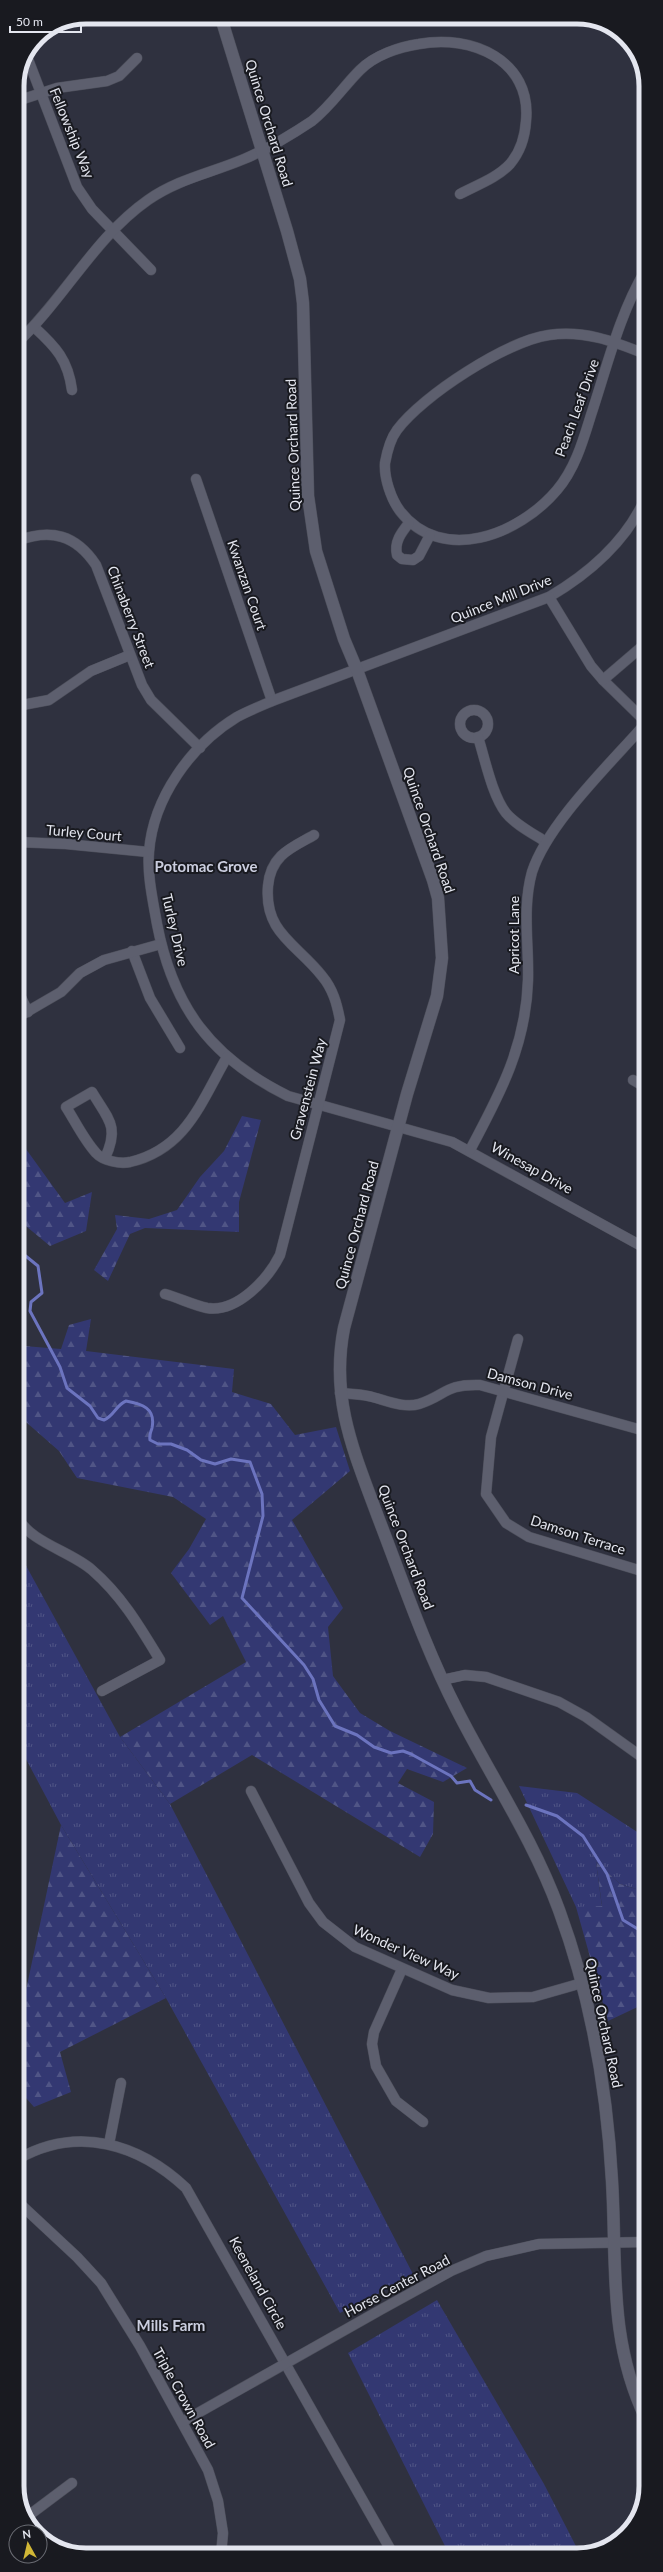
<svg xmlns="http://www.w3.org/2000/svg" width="663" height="2572" font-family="Lato,sans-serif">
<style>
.grass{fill:url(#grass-tufts)}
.forest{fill:url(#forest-firs)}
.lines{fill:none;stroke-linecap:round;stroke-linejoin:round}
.stream{stroke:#6c74bf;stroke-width:3}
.minor-casing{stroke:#4c4e5a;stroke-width:11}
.tertiary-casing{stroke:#4c4e5a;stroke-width:13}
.minor{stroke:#5d5f6e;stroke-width:10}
.tertiary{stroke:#5d5f6e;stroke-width:12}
.labels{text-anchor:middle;stroke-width:4;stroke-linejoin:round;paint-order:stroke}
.street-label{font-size:14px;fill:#e4e6ef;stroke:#191a20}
.neighbourhood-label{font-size:15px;font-weight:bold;fill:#cbcedf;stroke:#191a20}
.rim{fill:none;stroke:#e4e6ef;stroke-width:5}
</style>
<defs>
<pattern id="grass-tufts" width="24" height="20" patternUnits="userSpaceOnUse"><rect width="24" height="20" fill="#333872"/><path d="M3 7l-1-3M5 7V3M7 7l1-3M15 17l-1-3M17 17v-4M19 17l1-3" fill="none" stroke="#505586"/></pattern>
<pattern id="forest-firs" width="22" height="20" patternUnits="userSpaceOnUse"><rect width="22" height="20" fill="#333872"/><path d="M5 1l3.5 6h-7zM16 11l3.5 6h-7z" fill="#505586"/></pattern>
</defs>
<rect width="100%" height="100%" fill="#2f313f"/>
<g class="grass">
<path d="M18,1551l102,186 50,67 244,472 -74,37 -174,-315 -105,-173 -43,-81z"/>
<path d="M519,1786l58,7 68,44 1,55 -26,-8 -24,-22 6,45h-26z"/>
<path d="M437,2300l107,184 36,70h-131l-101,-201z"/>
</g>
<g class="forest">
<path d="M242,1116l19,4 -22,82v30l-94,-4 -15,6 -22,47 -14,-11 23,-41 -2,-14 34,4 28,-9 23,-33 24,-26z"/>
<path d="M18,1138l47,65 27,-11 -6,39 -36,15 -29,-24 -3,4z"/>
<path d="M91,1319l-5,32 148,18 -2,23 39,12 24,31 41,-8 14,44 -58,49 51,88 -15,19 5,49 27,37 30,18 77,37 -24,14 -36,-13 -9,14 36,19 -1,32 -13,23 -168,-102 -82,49 -50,-67 126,-75 -23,-46 -13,9 -39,-52 18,-24 17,-30 -33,-22 -96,-19 -18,-27 -41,-36v-75l6,6 37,3 8,-24z"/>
<path d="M61,1825l105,173 -106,54 11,40 -37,15 -16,-18v-61z"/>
<path d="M596,1862l24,22 26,8v111l-38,18 -32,-114 26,-1z"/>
</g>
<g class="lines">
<g class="stream">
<path d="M18,1255l4,-2 16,13 4,27 -11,9 -1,9 30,56 7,21 23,18 8,12 6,2c10,-4 12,-15 22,-19 16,3 30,7 26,27 -1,4 -3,6 -2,12l8,4h13l16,6 14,10 14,4 16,-5 19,3 12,32 1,22 -21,82 62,67 9,14 6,21 16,26 22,9 17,12 17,6 12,-2 8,3 40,22 6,7 13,-2 5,9 16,10"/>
<path d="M526,1805l31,11 26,20 24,38 16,46 23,14"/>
</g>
<defs>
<g id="minor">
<path d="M26,54l51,133 15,22 59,61"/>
<path d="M17,101l40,-13 50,-7 12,-5 18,-18"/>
<path d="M645,271c-26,44 -38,96 -54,144 -8,26 -16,54 -34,75 -38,45 -115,75 -157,21 -9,-12 -16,-33 -15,-48 2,-11 6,-25 12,-33 26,-35 110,-89 152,-95 35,-5 64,6 96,19"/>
<path d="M34,327c22,20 34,33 38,63"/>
<path d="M17,343c47,-44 78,-106 131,-143 30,-21 63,-27 96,-41 24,-10 47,-24 68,-38 19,-15 31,-34 48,-51 15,-15 39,-23 59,-26 52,-10 113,16 107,77 -1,16 -5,30 -16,43 -13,14 -33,21 -50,30"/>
<path d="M196,479l76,222"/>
<path d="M645,499c-19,42 -57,75 -96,98l-277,104c-11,5 -24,10 -35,16 -46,28 -84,81 -88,135 -2,23 4,49 8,72 16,83 54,134 131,172l164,46 193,106"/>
<path d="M409,523c-8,10 -15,19 -12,32l5,4 11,1 6,-4 11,-21"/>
<path d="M17,541c34,-13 59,-6 79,24l46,120 9,15 49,48"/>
<path d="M549,597l42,69 12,14 42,41"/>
<path d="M603,680l42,-36"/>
<path d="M17,706l32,-6 42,-29 39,-16"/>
<circle cx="474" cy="724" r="14"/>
<path d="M478,737c7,22 14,58 28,76 10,12 26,20 40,29"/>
<path d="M17,842l49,2 82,8"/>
<path d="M132,951l18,47 30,50"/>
<path d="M18,991l10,21"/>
<path d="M18,1017l43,-25 19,-19 24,-13 57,-16"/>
<path d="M633,1080l12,7"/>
<path d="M470,1150c30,-56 56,-104 58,-170 1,-36 -6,-72 4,-108 16,-49 78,-108 113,-148"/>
<path d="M105,1158c15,-32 3,-39 -13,-66l-26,15c9,14 18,33 30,46 7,8 24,11 34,9 56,-13 71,-60 97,-105"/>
<path d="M165,1294c14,4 28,11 42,14 30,5 61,-29 73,-53l60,-235c-3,-16 -7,-31 -18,-44 -25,-32 -58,-43 -54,-90 1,-12 4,-21 13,-30 9,-9 23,-15 33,-21"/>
<path d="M518,1339l-27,98 -5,57 20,29 23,14 116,35"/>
<path d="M340,1393c9,1 19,1 28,3 15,3 35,13 51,8 28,-9 25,-20 61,-19l165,46"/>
<path d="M18,1518c12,24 54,34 74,52 30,26 48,57 68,90l-58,31"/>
<path d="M442,1680l23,-5 21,2 73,25 27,15 60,43"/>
<path d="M251,1791l58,112 14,19 32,25 97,43 37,8 44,-1 49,-14"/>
<path d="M402,1969l-28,63 -2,12 4,22 20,35 27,21"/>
<path d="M109,2144l12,-61"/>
<path d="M18,2159c60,-34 121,-15 168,29l207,366"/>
<path d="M18,2202l59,55 24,26 39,63 68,124 10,31 5,32 -2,22"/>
<path d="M182,2422l200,-113 69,-38 35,-15 53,-12 107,-2"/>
<path d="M28,2516l44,-33"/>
</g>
<path id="tertiary" d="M222,21l65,210 13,48 3,24 5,193 8,55 28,88 13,31 76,210 5,18 4,60 -5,38 -30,98 -63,234c-14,71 10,124 34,189 25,65 47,131 79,193 34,67 76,129 102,200 32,87 48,179 53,271 5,84 -4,159 34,238"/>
</defs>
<use href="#minor" class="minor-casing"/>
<use href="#tertiary" class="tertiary-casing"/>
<use href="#minor" class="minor"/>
<use href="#tertiary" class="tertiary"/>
</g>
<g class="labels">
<g class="street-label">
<text transform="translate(269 123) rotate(73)" y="5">Quince Orchard Road</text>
<text transform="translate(72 133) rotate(68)" y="5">Fellowship Way</text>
<text transform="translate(577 408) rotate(-70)" y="5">Peach Leaf Drive</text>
<text transform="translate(293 445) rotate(-92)" y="5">Quince Orchard Road</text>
<text transform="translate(247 585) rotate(71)" y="5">Kwanzan Court</text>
<text transform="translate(501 599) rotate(-22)" y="5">Quince Mill Drive</text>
<text transform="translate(131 617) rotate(69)" y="5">Chinaberry Street</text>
<text transform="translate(429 830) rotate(71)" y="5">Quince Orchard Road</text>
<text transform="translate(84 833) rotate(5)" y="5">Turley Court</text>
<text transform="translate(175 930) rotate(77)" y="5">Turley Drive</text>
<text transform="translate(514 935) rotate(-90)" y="5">Apricot Lane</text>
<text transform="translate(308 1089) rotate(-75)" y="5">Gravenstein Way</text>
<text transform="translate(532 1168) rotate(29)" y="5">Winesap Drive</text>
<text transform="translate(357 1225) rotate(-75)" y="5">Quince Orchard Road</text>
<text transform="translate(530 1384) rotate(15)" y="5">Damson Drive</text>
<text transform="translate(578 1535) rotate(18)" y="5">Damson Terrace</text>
<text transform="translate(406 1547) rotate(69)" y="5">Quince Orchard Road</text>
<text transform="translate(406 1952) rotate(24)" y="5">Wonder View Way</text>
<text transform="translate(604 2023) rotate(78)" y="5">Quince Orchard Road</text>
<text transform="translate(258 2283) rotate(61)" y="5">Keeneland Circle</text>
<text transform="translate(397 2286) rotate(-28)" y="5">Horse Center Road</text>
<text transform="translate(184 2398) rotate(61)" y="5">Triple Crown Road</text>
</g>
<g class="neighbourhood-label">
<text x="206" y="872">Potomac Grove</text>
<text x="171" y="2331">Mills Farm</text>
</g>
</g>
<path d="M0 0H663V2572H0ZM86 24H577A62 62 0 0 1 639 86V2486A62 62 0 0 1 577 2548H86A62 62 0 0 1 24 2486V86A62 62 0 0 1 86 24Z" fill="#191a20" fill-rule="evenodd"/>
<path class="rim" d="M86 24H577A62 62 0 0 1 639 86V2486A62 62 0 0 1 577 2548H86A62 62 0 0 1 24 2486V86A62 62 0 0 1 86 24Z"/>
<g transform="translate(28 2544) rotate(352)"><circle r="19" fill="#191a20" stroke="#6a6c73"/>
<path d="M0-3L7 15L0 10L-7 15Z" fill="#d1b736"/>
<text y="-6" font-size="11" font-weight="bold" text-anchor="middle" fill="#e4e6ef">N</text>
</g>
<path d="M10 26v6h71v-6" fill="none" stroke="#e4e6ef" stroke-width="2"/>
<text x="16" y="26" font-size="12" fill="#e4e6ef" stroke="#191a20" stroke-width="3" paint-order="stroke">50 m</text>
</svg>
